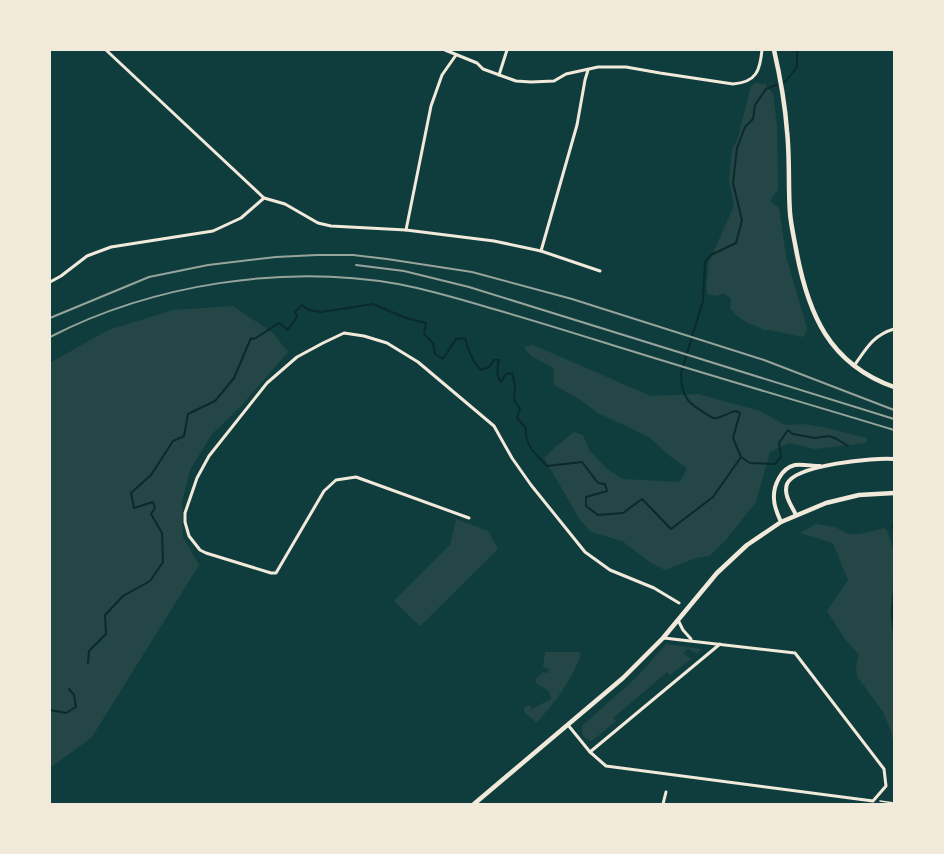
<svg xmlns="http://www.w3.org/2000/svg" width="944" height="854" font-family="'DM Sans',sans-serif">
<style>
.green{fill:#244646}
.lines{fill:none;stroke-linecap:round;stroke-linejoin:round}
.stream{stroke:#0a2a2b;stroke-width:2}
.path{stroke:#f1e9da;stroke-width:1.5}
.minor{stroke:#f1e9da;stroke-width:3}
.tertiary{stroke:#f1e9da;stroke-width:4}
.secondary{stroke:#f1e9da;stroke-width:4.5}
.rail{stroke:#97a49c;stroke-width:2}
</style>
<rect width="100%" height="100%" fill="#0f3d3e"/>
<g class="green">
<path d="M755,83l10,1 8,10 2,15 2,16 1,65 -6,7 -1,5 8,6 7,48 21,72 -1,5 -3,4 -34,-7h-5l-10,-5 -5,-1 -13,-9 -6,-7 1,-10 -9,-5 -4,3 -10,-2c-4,-10 2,-20 0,-30l26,-58 -5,-25 3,-31 6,-13 13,-51z"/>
<path d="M233,306l40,27 15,19 -46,53 -30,29 -22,36 -8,33 1,34 16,28 -107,172 -42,31v-405l58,-33 65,-20z"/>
<path d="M533,345l118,51 47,-2 62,17 25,14 18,-1 20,3 44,11 -1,5 -51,6 -26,-6 -19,9 -14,50 -31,39 -16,15 -13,2 -31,12 -14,-7 -29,-22 -31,-9 -11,-12 -36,-62 10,-10 20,-16 9,3 6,15 18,19 16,10 57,3 7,-14 -16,-11 -22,-20 -51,-24 -19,-14 -25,-14v-17l-23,-12 -7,-9z"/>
<path d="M456,519l32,12 10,18 -78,77 -26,-25 56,-56z"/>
<path d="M816,524l19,3 14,7h10l26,-6c15,24 7,54 6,80 -1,10 1,19 2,29l1,4v104l-1,-3 -2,-11 -8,-19 -26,-36 -1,-11 3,-10 -14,-16 -18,-28 21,-31 -15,-37 -33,-10z"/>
<path d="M666,644l35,5 -4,5 -9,-5 -5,4 8,6 -21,16 -3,-3 -54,46 3,3 -24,20c-9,-3 -10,-5 -10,-15l55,-49z"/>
<path d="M545,652h34l2,3c-10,26 -25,46 -43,66l-2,1 -12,-10v-4l5,-3 3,4 19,-10c-1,-14 -11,-9 -16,-18l4,-6h2l1,-3 6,1 1,-4 -6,-2z"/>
</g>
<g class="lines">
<g class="stream">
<path d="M797,50v17l-11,14 -20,8 -11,16 -2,14 -8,8 -8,21 -4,35 9,37 -6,23 -25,12 -6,7 -2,39 -22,72c0,28 10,32 32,45 8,1 15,-6 23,-7l4,2 -7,25 8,19 9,6 25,1 6,-7 -2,-14 9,-13 5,4 22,4 14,-2 8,3 11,7"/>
<path d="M893,526l1,6"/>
<path d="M894,593l-2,18 2,15"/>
<path d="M88,663l1,-12 17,-17 -1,-19 18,-19 27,-15 13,-19 -1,-29 -11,-19 4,-6 -2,-6 -19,6 -3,-15 20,-18 22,-34 11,-5 4,-22 27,-13 19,-23 17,-40 2,1 3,-1 23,-15 9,7 9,-13 -2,-5 7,-7 7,5 12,2 52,-8 33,14 20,5 -2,11 9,9 2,11 8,5 13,-20 9,-1c3,11 7,24 16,32l8,-3 5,-7h5c-2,8 -3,15 2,22l5,-8 6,-1 3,12 -1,15 6,9 -3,9 9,10c-2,16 10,27 21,38l35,-4 16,21 7,1 2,7 -21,6v9l12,9 25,-2 19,-14 29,30 42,-32 28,-40"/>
<path d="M50,710l16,3 10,-6 -2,-12 -5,-6"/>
</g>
<path class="path" d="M880,801l14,2"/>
<g class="minor">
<path d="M106,50l158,148 21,6 33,19 13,3 75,4 88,11 47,10 59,20"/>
<path d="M445,50l32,13 6,6 33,12 15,1 23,-1 12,-7 32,-7h28l34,6 73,11c24,-2 27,-14 29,-34"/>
<path d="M499,75l8,-25"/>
<path d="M406,230l25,-124 11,-31 14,-20"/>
<path d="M541,251l36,-126 8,-45 3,-10"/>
<path d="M50,282l11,-6 26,-20 24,-9 102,-16 28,-13 23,-20"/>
<path d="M854,366c12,-17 19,-31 40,-37"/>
<path d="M469,518l-113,-41 -20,3 -12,11 -48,82h-5l-65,-20 -6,-3 -11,-14 -4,-14v-9l12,-35 12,-22 58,-73 30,-26 26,-14 21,-10 20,3 23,7 31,19 76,64 18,32 19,27 54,67 25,18 44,18 25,15"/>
<path d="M678,620l5,10 8,9"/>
<path d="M568,725l22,27 16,14 267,35 13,-15 -2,-17 -89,-116 -131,-15"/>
<path d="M590,752l130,-108"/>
<path d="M663,804l3,-12"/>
</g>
<g class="tertiary">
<path d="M796,515c-4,-9 -13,-20 -9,-31 8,-19 88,-27 107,-25"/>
<path d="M781,522c-3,-7 -7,-15 -7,-23 -1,-13 7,-31 21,-34 8,-1 17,1 25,1"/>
</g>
<g class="secondary">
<path d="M774,50c6,26 11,54 13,81 3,27 1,55 3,82 1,12 4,25 6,36 12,65 33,115 98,138"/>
<path d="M474,804l149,-126 40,-40 54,-65 30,-28 34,-23 45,-19 33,-8 35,-2"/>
</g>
<g class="rail">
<path d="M356,265l48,6 65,16 425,132"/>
<path d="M50,318l99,-41 59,-12 68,-8 41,-2h36l34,4 85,13 100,27 192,61 130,50"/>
<path d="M50,337c103,-53 233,-73 348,-53 32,6 62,15 92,24 46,13 90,27 135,41 90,28 180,54 269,81"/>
</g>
</g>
<rect width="944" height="854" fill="none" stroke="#f1e9da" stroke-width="102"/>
</svg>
